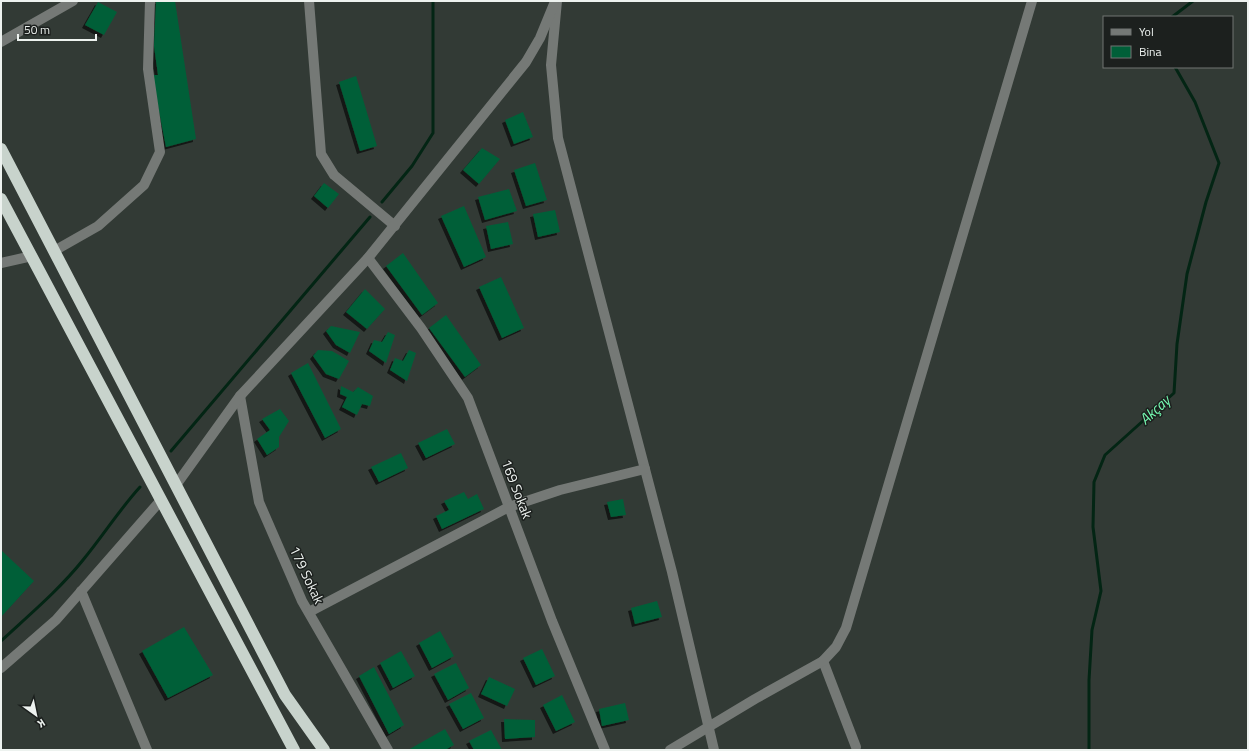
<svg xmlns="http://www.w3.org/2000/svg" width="1249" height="751" font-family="'Titillium Web',sans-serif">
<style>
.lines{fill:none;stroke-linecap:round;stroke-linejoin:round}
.stream{stroke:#032514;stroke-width:3}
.building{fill:#005f38;filter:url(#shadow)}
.minor{stroke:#757976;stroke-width:10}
.highway{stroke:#c8d3cc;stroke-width:12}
.labels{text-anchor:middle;stroke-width:3;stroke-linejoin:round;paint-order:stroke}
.street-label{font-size:14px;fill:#edf2ef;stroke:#1c201e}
.water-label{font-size:15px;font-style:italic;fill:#77fdb4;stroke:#1c201e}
</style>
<defs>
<filter id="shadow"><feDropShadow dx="-3" dy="3" stdDeviation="0" flood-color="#0009"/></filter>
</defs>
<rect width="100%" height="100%" fill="#323a35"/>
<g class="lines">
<g class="stream">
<path d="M1172,17l21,-16"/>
<path d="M382,202l30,-36 21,-33v-132"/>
<path d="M171,451l199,-234"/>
<path d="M1,641c28,-26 58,-51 82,-81 20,-24 36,-50 57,-73"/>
<path d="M1089,750v-70l3,-50 9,-39 -8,-64 1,-45 11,-27 69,-62 3,-49 10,-70 19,-72 13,-39 -24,-61 -20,-35"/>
</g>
</g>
<g class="building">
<path d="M156,1h19l21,138 -30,8 -14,-72h6l-4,-29z"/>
<path d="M98,2l19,10 -13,23 -19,-10z"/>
<path d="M356,76l21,70 -17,5 -21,-69z"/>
<path d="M523,112l10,25 -19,7 -9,-24z"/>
<path d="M482,148l18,11 -21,25 -16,-14z"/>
<path d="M535,163l12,37 -21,6 -12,-36z"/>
<path d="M324,183l15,11 -11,14 -14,-12z"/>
<path d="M509,189l8,22 -32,9 -7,-23z"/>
<path d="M464,206l22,51 -22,10 -23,-51z"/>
<path d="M555,210l5,22 -22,5 -5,-23z"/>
<path d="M508,222l5,22 -22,5 -5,-23z"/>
<path d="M403,253l35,50 -16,12 -36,-49z"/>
<path d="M501,277l23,51 -22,10 -23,-51z"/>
<path d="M365,289l20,20 -18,20 -21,-17z"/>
<path d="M446,315l35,50 -16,12 -36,-49z"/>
<path d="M331,326l29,6 -10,21 -14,-8 -10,-14z"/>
<path d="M388,332l7,3 -9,28 -17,-12 5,-11 8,2z"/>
<path d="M318,350l14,1 17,10 -10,18 -13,-5 -13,-18z"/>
<path d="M409,350l7,3 -9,28 -17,-11 5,-12 8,3z"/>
<path d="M308,363l33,66 -16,9 -34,-65z"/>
<path d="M341,386l12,6 5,-5 15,9 -3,10 -8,-2 -5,11 -15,-8 5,-10 -7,-3z"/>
<path d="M280,409l9,12 -10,16v10l-12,8 -10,-16 13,-9 -8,-11z"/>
<path d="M447,429l8,15 -29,14 -8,-15z"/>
<path d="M401,453l7,15 -29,14 -8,-15z"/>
<path d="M464,492l4,7 9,-5 7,15 -42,20 -6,-13 13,-6 -5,-9z"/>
<path d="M623,499l3,16 -15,2 -4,-15z"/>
<path d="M1,550l33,31 -33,36z"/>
<path d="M657,601l5,16 -27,7 -4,-16z"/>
<path d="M184,627l29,48 -45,23 -26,-47z"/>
<path d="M440,631l14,25 -22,12 -13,-25z"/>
<path d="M542,649l13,27 -19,9 -13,-27z"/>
<path d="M401,651l14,25 -22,12 -13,-25z"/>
<path d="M456,663l13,25 -21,12 -14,-26z"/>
<path d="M374,667l30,58 -15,9 -30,-58z"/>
<path d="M489,677l26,12 -8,17 -26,-12z"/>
<path d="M471,693l13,25 -21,11 -14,-25z"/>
<path d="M562,695l13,27 -19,9 -13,-26z"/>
<path d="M625,703l4,17 -27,6 -3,-17z"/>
<path d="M504,719l31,1v17l-30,2z"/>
<path d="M445,729l9,16 -9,5h-37z"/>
<path d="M491,730l11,20h-28l-5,-9z"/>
</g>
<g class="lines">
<g class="minor">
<path d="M309,1l12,153 13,21 61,51"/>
<path d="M557,1l-6,64 7,73 114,434 42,178"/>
<path d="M1,42l72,-41"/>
<path d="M54,251l44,-25 46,-41 16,-33 -12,-83 2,-68"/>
<path d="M368,258l53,70 47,70 84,223 53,129"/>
<path d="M1,263l31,-7"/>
<path d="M240,396l19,106 43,99 86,149"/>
<path d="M176,485l64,-89 128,-138 158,-196 14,-24 14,-34"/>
<path d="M81,591l66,159"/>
<path d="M309,612l200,-105 51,-17 85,-21"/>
<path d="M823,661l33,86"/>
<path d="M1,668l55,-48 105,-120"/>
<path d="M670,750l85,-51 68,-38 13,-14 10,-19 186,-627"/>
</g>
<g class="highway">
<path d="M1,149l284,546 39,55"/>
<path d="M1,199l293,551"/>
</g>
</g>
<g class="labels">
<g class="street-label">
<text transform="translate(517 489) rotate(69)" y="5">169 Sokak</text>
<text transform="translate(307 575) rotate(65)" y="5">179 Sokak</text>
</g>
<g class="water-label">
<text transform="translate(1155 410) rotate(-42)" y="5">Akçay</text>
</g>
</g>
<rect width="1249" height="751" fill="none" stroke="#edf2ef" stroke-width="4"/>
<rect x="1103" y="16" width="130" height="52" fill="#1c201e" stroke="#707472"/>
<rect x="1111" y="29" width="20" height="6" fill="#757976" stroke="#707472"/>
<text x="1139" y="36" font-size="12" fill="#edf2ef">Yol</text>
<rect x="1111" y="46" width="20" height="12" fill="#005f38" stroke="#707472"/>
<text x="1139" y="56" font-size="12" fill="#edf2ef">Bina</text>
<g transform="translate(36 715) rotate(147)" stroke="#1c201e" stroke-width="3" paint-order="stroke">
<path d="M0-3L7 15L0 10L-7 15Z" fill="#edf2ef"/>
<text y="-6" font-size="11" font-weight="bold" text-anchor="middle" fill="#edf2ef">K</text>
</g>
<path d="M18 34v6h78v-6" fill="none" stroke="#edf2ef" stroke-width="2"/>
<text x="24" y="34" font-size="12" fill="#edf2ef" stroke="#1c201e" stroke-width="3" paint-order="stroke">50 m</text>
</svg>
